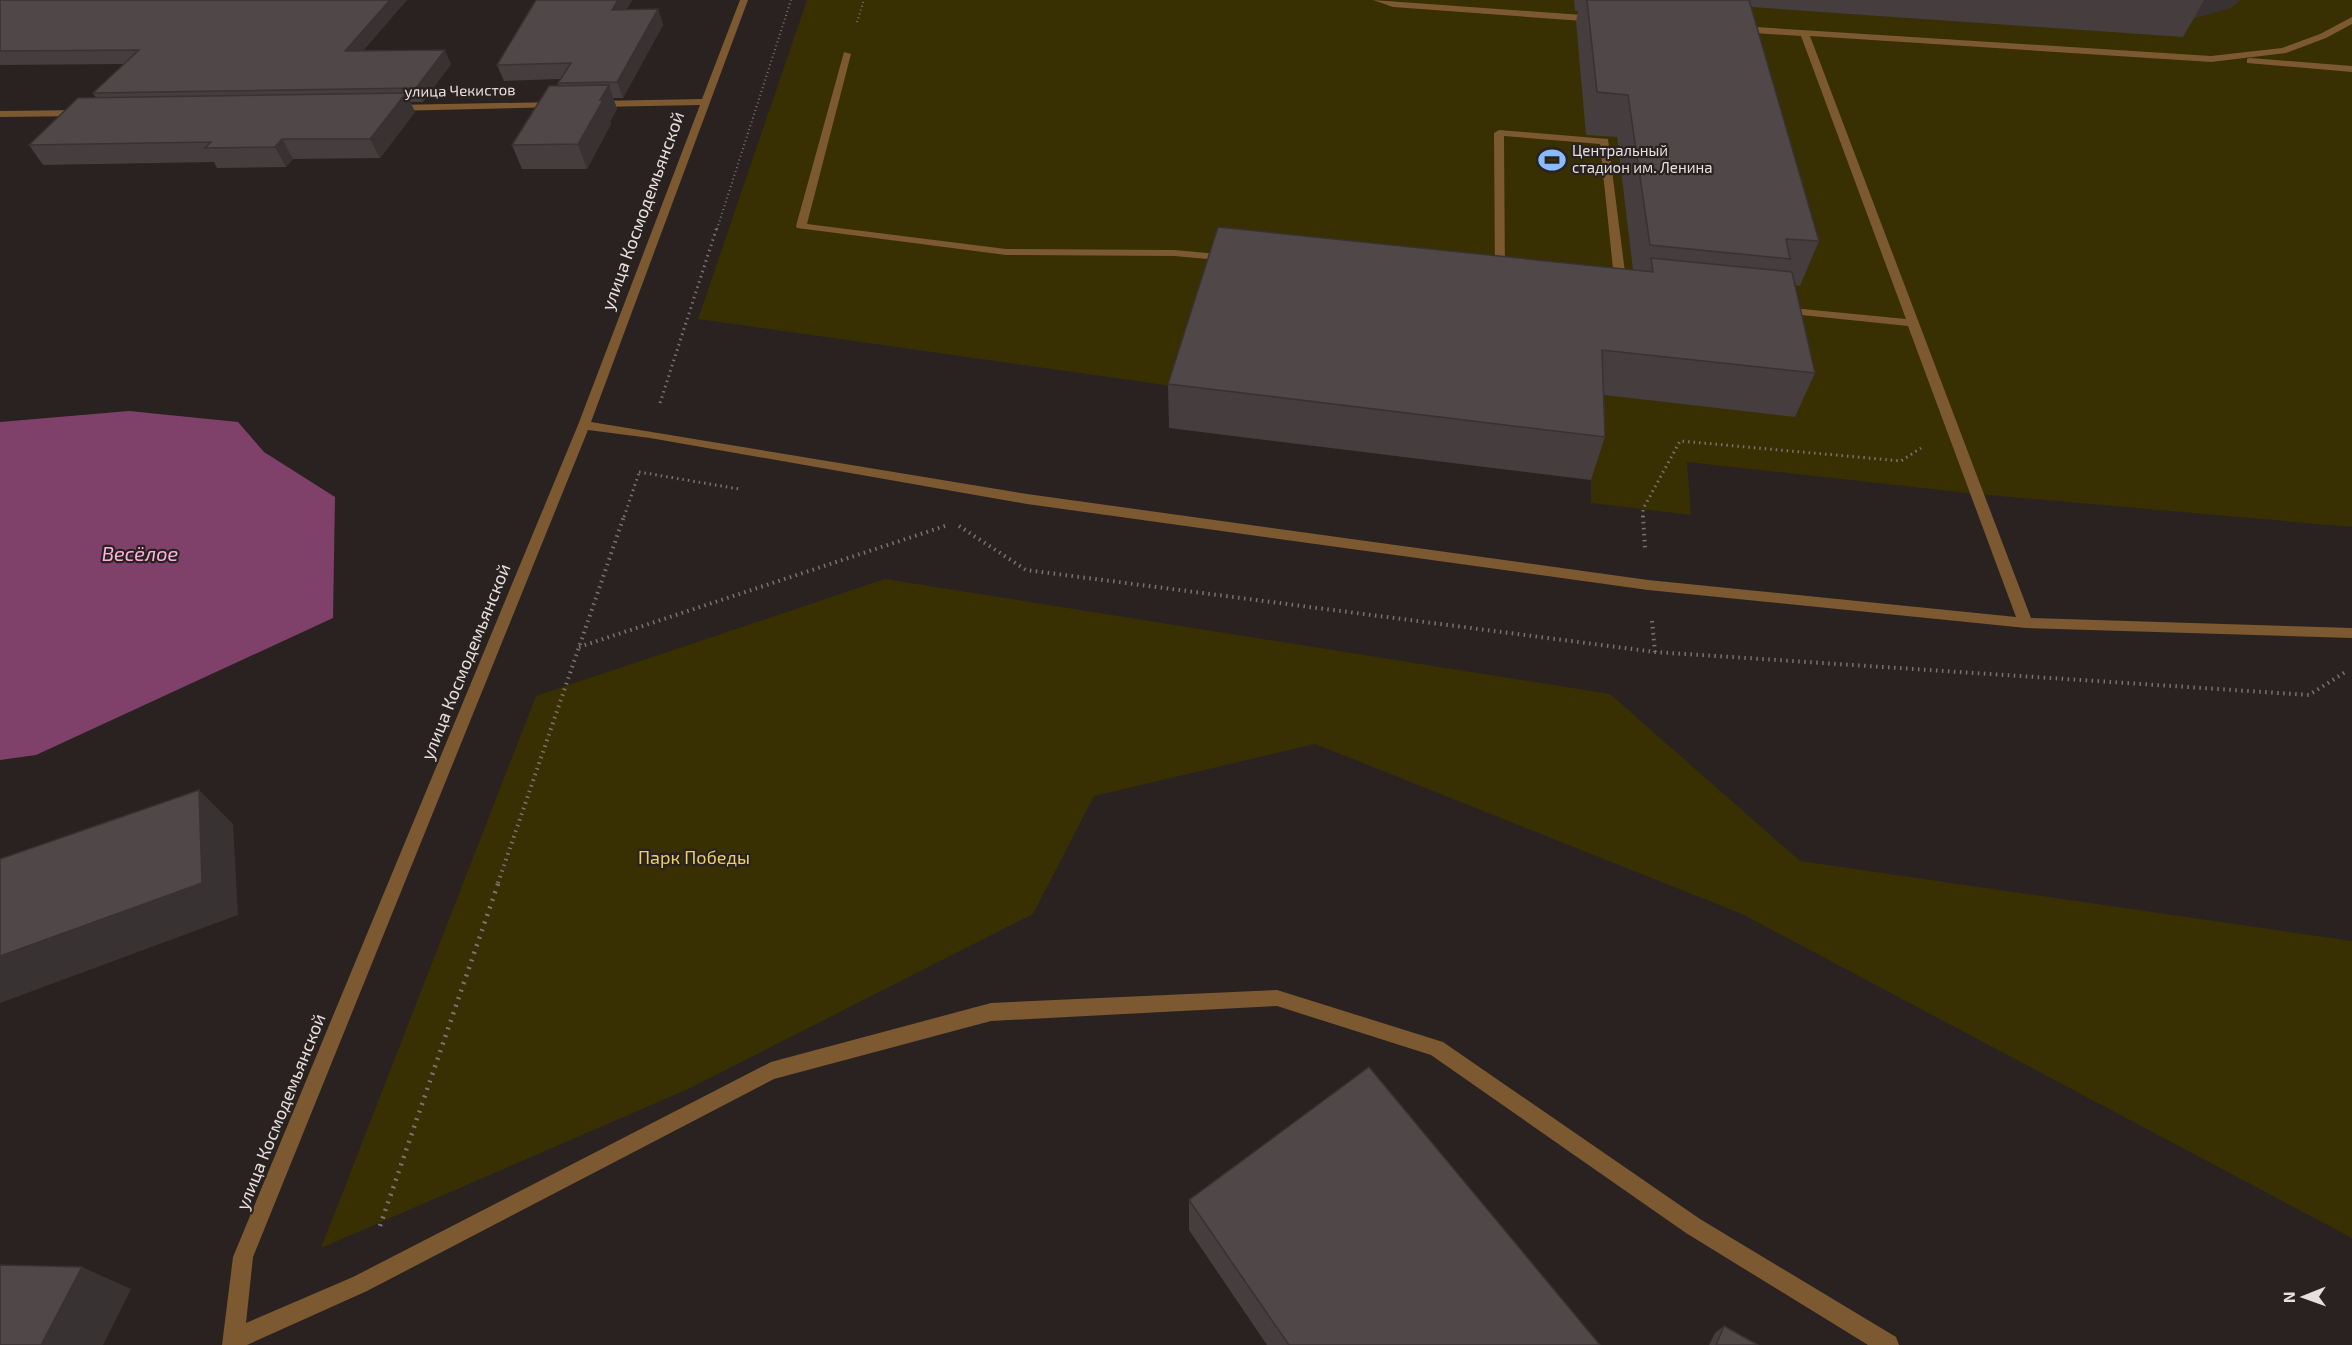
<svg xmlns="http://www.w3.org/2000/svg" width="2352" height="1345" font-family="'Exo 2',sans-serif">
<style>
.green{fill:#382f02}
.water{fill:#7f406a}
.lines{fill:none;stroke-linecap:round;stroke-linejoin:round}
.path-far3{stroke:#797270;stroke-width:2;stroke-dasharray:1 3;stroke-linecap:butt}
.path-far2{stroke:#797270;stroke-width:3;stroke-dasharray:1.5 4;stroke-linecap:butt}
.path-far1{stroke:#797270;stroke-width:4;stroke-dasharray:1.5 4.5;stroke-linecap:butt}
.path{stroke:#797270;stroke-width:4.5;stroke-dasharray:2 6;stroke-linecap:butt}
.minor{fill:#7c5930;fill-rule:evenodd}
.wall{fill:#453d3e}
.shaded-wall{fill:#383232}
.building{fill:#504748;stroke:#383232;stroke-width:1.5}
.labels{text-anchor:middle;stroke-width:4.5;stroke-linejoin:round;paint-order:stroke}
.far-street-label{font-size:15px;fill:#e5e0de;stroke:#2a2220}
.far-poi-label{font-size:15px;fill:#e5e0de;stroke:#2a2220;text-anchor:start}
.street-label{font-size:18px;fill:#e5e0de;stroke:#2a2220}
.park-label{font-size:18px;fill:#e9d162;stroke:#2a2220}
.water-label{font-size:20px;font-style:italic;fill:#feb2e1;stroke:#2a2220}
</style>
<rect width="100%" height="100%" fill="#2a2220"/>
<g class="green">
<path d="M807,0h1545v527l-375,-33 -290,-32 4,53 -100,-12v-23l-422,-52 10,-41 -481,-68z"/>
<path d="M885,579l725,115 190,167 552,80v297l-610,-324 -427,-170 -221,52 -61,118 -347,176 -365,158 215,-552z"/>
</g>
<path class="water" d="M129,411l109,11 26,30 71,45 -2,121 -297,137 -36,5v-338z"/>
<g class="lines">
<g class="path-far3">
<path d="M857,22l7,-22"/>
<path d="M717,229l74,-229"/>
</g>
<g class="path-far2">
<path d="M660,403l57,-176"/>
<path d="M639,472l100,17"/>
<path d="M624,517l15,-44"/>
<path d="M1643,517v-8l37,-68 221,20 20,-13"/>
</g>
<g class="path-far1">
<path d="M1643,516l2,32"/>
<path d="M959,526l67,44 629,82 654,43 38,-24"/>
<path d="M1652,621l3,31"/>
<path d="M579,647l369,-122"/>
<path d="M498,883l126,-367"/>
</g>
<path class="path" d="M380,1226l119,-345"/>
<g class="minor">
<path d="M740,0h8l-157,422 436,72 621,86 368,37 -108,-291 -126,-13 -6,-3 6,-3 124,12 -105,-283 -62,-4 -4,-3 4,-3 472,30 71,-8 38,-14 32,-17v7l-26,14 -40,15 -75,9 -401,-26 221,582 321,10v10l-326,-10 -378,-38 -621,-86 -377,-66 -62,-8 -335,827 -7,66 107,-46 418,-215 220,-59 286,-13 166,52 257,177 196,118 3,8h-31l-182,-112 -255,-178 -154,-49 -286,15 -217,58 -407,212 -120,54h-25l11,-88 345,-832 122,-320 -104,2 -5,-3 5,-3 106,-2z"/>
<path d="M1373,0l223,16 4,3 -4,3 -203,-15z"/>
<path d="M844,52l7,2 -44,170 199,25 168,1 56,5 5,3 -5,3 -56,-5 -168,-1 -209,-27 -1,-2z"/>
<path d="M2250,58l102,8v6l-105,-9v-4z"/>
<path d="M557,102l5,3 -2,2 -168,4 -5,-3 5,-3z"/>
<path d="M0,111l83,-1 5,3 -5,3 -83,1z"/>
<path d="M1499,130l109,9 19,149 -2,2h-8l-2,-2 -15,-144 -96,-8 1,141 -6,3 -4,-1 -1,-146z"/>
</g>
</g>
<g class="wall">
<path d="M0,0l363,51 88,13 -28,38h-13l5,10 -35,46 -87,1 -7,8 -69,1 -3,-6 -171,3 -14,-20 67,-47 -3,-5 31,-29 -124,1z"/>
<path d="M536,0h96l-6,10 32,-1 5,16 -40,73h-10l4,11 -7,12 1,3 -24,45h-65l-10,-24 47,-59 -1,-3 2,-4 -56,2 -7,-16z"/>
<path d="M1574,0h666l-10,8 -36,10 -11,19 -432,-30 68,234 -19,45 -5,-1 20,88 -20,44 -191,-22 1,42 -14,43 -422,-52 -1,-44 465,-114 -16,-133 -31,-2 -10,-113 2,-11h-3z"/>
<path d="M1189,1200l411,145h-333l-78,-115z"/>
<path d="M1724,1326l34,19h-49l6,-12z"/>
</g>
<g class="shaded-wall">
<path d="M390,0h17l-56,65 -6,-14z"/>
<path d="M618,0h14l-15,25 -5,-15z"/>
<path d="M2204,0h36l-10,8 -36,10z"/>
<path d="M658,9l5,16 -40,73 -6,-16z"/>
<path d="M445,50l6,14 -28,38 -7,-14z"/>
<path d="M609,85l8,24 -7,12 1,3 -24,45 -9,-25z"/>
<path d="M406,93l9,19 -35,46 -10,-19z"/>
<path d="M282,139l11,20 -7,8 -11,-20z"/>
<path d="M199,790l34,34 5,91 -238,88v-47z"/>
<path d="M82,1267l49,22 -28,56h-62z"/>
</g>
<g class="building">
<path d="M0,0h390l-45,51 100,-1 -29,38 -323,5 46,-43 -139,1z"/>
<path d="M536,0h82l-6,10 46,-1 -41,73 -59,1 13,-20 -74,2z"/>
<path d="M1587,0h162l70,241 -33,-2 4,20 -140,-14 -22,-150 -31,-3z"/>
<path d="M609,85l-9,15h3l-25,44 -66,1 37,-59z"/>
<path d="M406,93l-36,46h-88l-7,8 -70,1 6,-6 -182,3 49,-47z"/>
<path d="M1218,227l435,45 -2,-14 141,14 23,101 -213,-23 3,87 -437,-53z"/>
<path d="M199,790l3,93 -202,73v-97z"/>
<path d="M1369,1067l231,278h-311l-100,-145z"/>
<path d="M0,1265l82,2 -41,78h-41z"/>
<path d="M1724,1326l34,19h-42z"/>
</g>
<defs>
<symbol id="stadium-bare" viewBox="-9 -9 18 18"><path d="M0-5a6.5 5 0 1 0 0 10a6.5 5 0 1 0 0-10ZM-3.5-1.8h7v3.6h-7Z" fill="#87bbfc" stroke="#2a2220" stroke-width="2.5" paint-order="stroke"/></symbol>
</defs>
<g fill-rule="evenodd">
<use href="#stadium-bare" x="1533" y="141" width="38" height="38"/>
</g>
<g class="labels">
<g class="far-street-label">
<text transform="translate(460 91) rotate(-1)" y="5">улица Чекистов</text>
</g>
<g class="far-poi-label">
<text x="1572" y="156">Центральный<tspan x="1572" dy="17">стадион им. Ленина</tspan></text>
</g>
<g class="street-label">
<text transform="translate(643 211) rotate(-70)" y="6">улица Космодемьянской</text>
<text transform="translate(466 662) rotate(-68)" y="6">улица Космодемьянской</text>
<text transform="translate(281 1112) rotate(-68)" y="6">улица Космодемьянской</text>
</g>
<g class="park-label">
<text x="694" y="864">Парк Победы</text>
</g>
<g class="water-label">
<text x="140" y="561">Весёлое</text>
</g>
</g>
<g transform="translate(2304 1297) rotate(269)" stroke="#2a2220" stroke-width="4.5" paint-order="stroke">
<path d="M0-4.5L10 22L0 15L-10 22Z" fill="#e5e0de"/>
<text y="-9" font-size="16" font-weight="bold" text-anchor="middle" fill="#e5e0de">N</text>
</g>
</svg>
